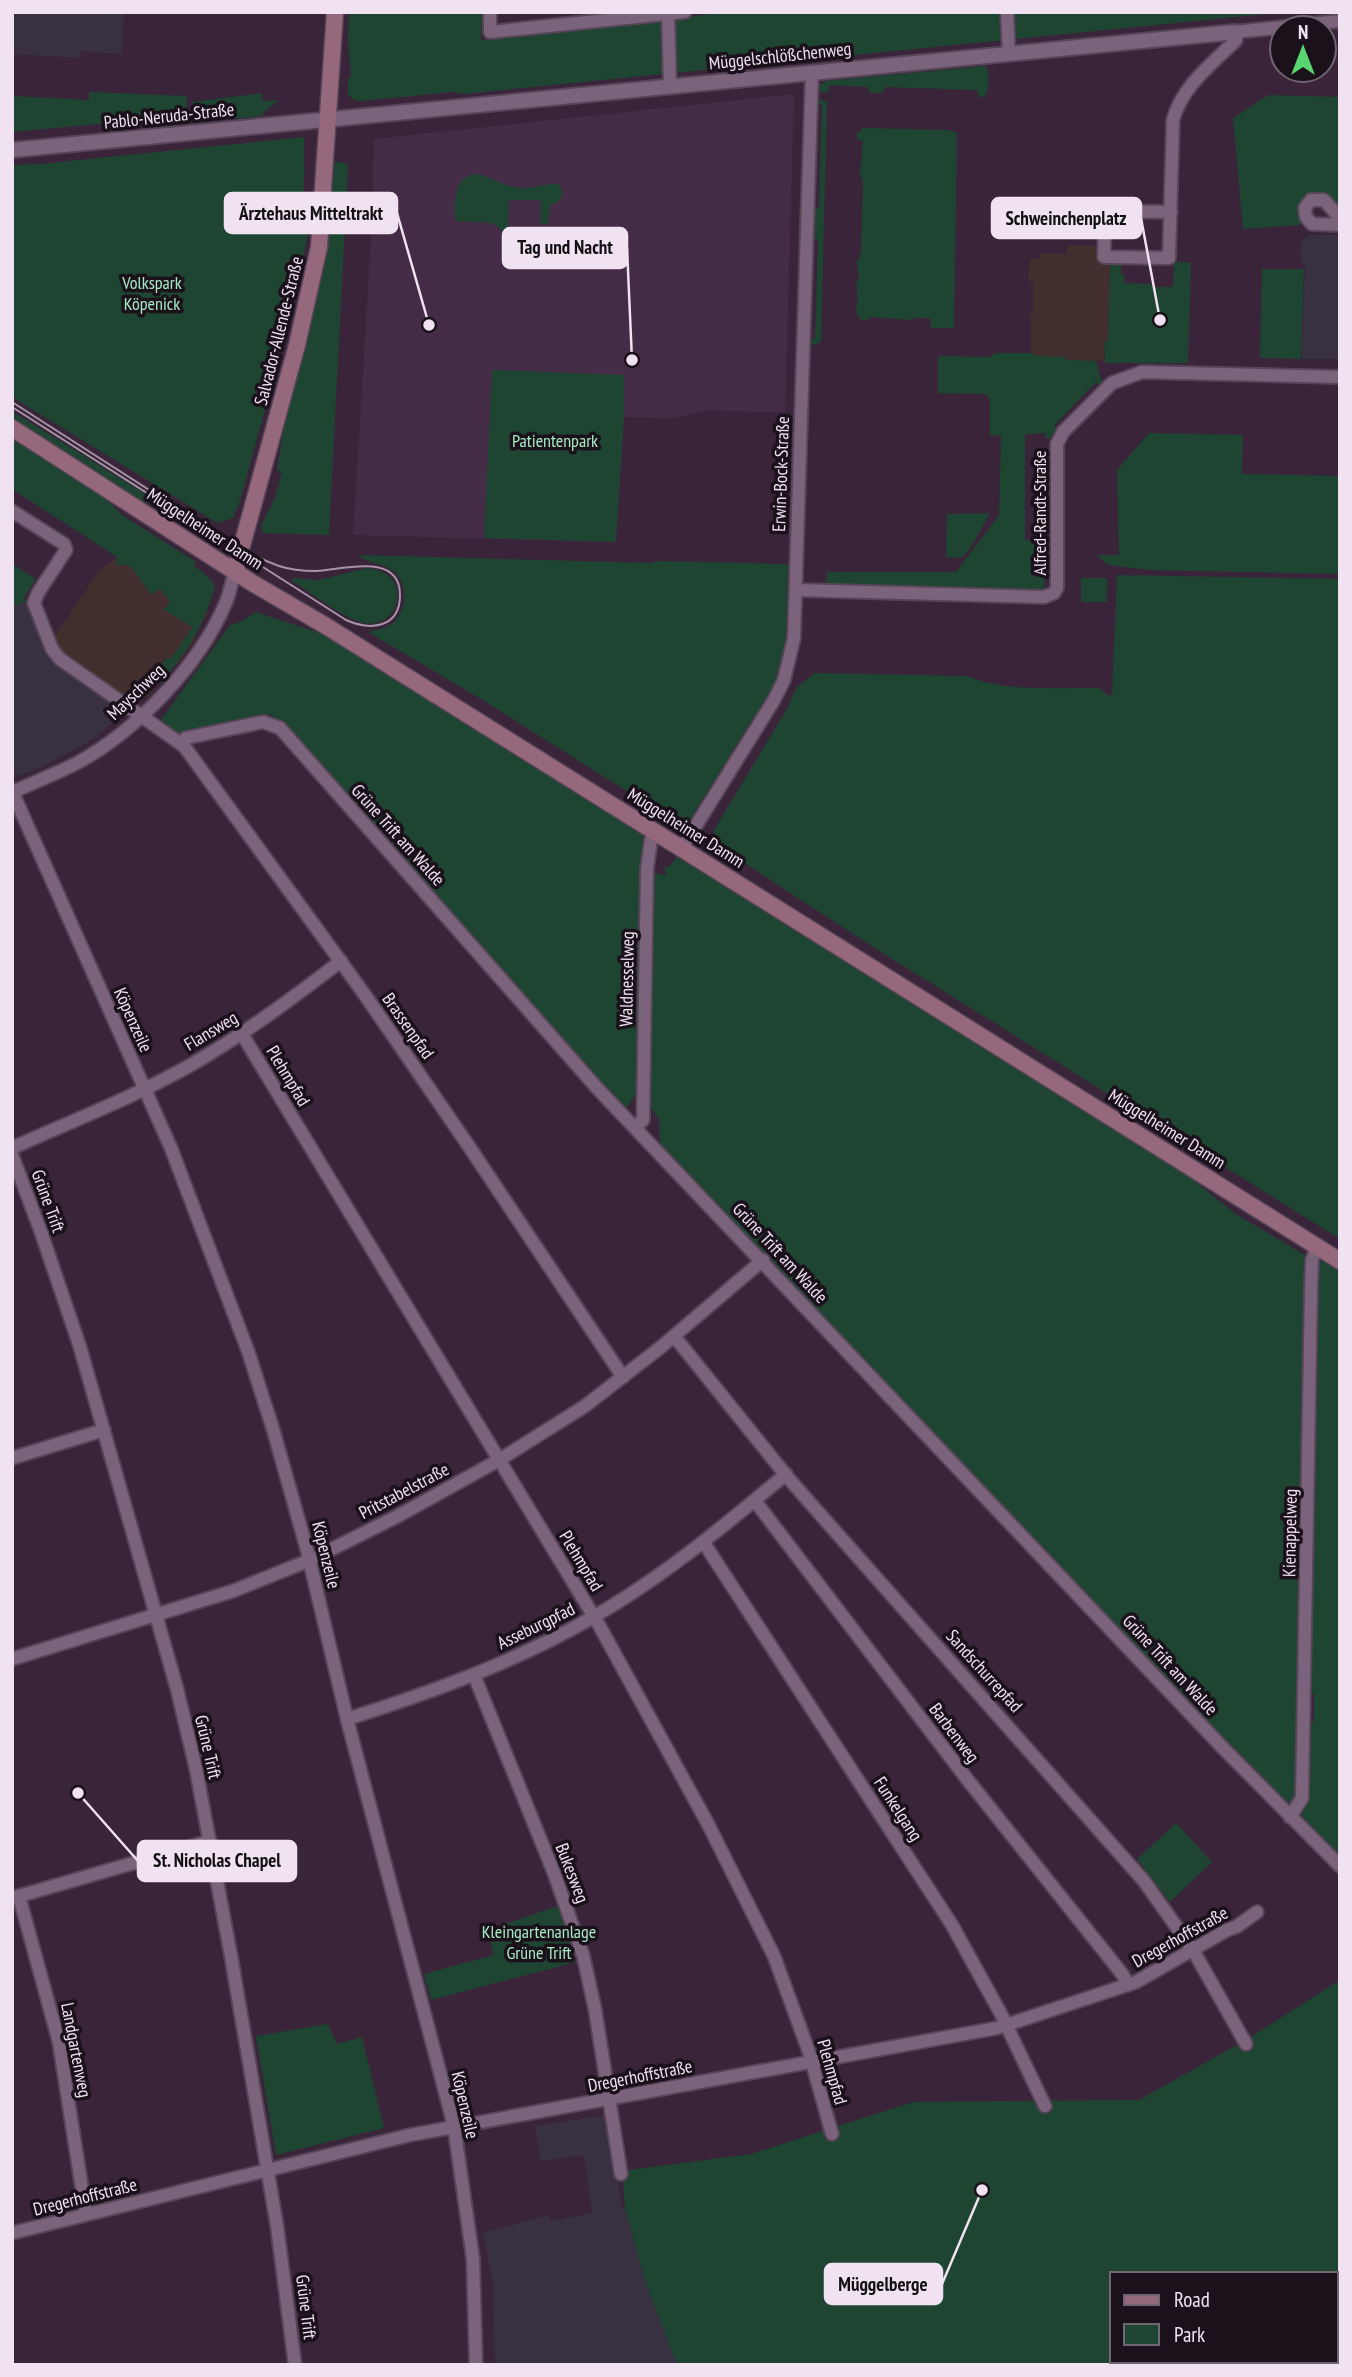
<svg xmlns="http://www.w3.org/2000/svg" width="1352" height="2377" font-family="'PT Sans Narrow',sans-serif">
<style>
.commercial{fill:#422e2c}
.built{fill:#452c46}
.education{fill:#373141}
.green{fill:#1e4531;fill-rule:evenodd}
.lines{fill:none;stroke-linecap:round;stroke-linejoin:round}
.stream{stroke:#011d20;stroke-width:2.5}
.minor-casing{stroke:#564457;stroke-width:16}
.tertiary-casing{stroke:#564457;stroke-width:18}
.secondary-casing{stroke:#564457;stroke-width:19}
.minor{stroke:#7b637c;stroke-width:12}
.tertiary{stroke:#7b637c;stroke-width:14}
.secondary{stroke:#96687c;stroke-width:16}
.tram{stroke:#a594a6;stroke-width:2}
.labels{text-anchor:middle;stroke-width:7;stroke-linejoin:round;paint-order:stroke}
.street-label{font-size:18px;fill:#f0e2f0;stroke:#1b111b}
.park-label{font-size:18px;fill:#a5eac3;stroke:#1b111b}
.leader{fill:none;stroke:#f0e2f0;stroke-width:2.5}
.callout-dot{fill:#f0e2f0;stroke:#1b111b;stroke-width:2.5}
.callout{fill:#f0e2f0;stroke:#f0e2f0;stroke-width:2.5}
.callout-label{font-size:19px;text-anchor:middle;font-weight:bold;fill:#111}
</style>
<rect width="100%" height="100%" fill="#39243a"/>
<g class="commercial">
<path d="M1067,246h33l-1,18h11l-2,78h-4v19l-38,-1v-3l-27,-1 -8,-3v-37h-1v-4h3v-30l-5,-1 2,-22h10v-5h27z"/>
<path d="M117,557l91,57 -12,18 -2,9 -16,22 -30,33 -8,5 -9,-1 -69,-46 -9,-15 46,-68z"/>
</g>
<path class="built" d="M794,94l-9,319 -78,-3 -33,8 -50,-1 -8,125 -263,-7 18,-295 3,-101z"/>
<g class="education">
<path d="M13,12h111l-2,42 -42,-3 -2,7 -66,-4z"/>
<path d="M1309,235h31v124h-38l3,-93 -4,-6v-18z"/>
<path d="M26,602l18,49 6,8 73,54 -28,25 -53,29 -23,9 -7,-3v-166z"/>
<path d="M608,2115l14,93h3l20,73 32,84h-182l-2,-82 -10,-50 66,-18 2,6 41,-8 -8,-58 -43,6 -6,-35z"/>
</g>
<g class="green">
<path d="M349,12h133l-1,28 248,-28h557l-822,82 -12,-2 -91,9h-6l-7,-7v-14l3,-4 -3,-36z"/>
<path d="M986,66c4,10 4,23 -2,31h-5l-2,-7 -92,-3 -3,6h-12l-2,-6 -38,-2 -3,8 -9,-1 -3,-4 1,-3h5l4,-4z"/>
<path d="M89,92l98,4 -1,20 -174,16v-36l77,4z"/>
<path d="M262,93v8l17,-1 -16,13v3l-53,5 -7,-7 -11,1v-13z"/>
<path d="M1268,95l72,2v113l-18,-18c-11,0 -16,9 -22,17v16l-57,4 -10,-111z"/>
<path d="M820,99l7,3 -6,240 -8,3 -5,-5 7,-2 3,-98 -7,-1 1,-31h7l3,-103 -7,-2z"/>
<path d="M861,128l87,2 9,2 -3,196h-23l-1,-10h-17v2l-45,-3v3h-8v-4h-3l-1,-13h2l-2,-21 3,-1 -2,-21h2l2,-9 2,-65 -1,-9 -2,-1 3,-35 -6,-1v-8h4z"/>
<path d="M304,137v56l5,30 -1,12 -22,98 -46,168 -7,17 -16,5 -205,-126v-232l28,-1z"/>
<path d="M335,161l12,3 1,3 -19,368 -66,-2 -2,-7 13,-26 8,-28 -5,-2 13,-83 28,-94 -2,-6 14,-71z"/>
<path d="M472,174c18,0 30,13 48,14 14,1 26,-5 39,-4 6,11 3,18 -9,21l-2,19h-7v-24h-32l-1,32h-5l-10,-9 -38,-2c0,-18 -3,-39 17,-47z"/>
<path d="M1106,259l15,1v14l3,1v8l28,1v3h21l1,-26 17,2 -3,100h-83l-1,-21 4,-1 2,-77h-5z"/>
<path d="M1262,269h42l-3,90 -41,-1z"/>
<path d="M995,353h36l8,3 27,1v3l30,1 6,20 -1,6 -5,-5 -42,44 5,4 -3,7 -10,2v-6l-21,1v106h20l-1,51 -218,-6 1,-13h129l43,-57 2,-79 -11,-1v-36l-5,-5 -47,-1v-37l53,1z"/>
<path d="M492,370l132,5v42l-8,125 -132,-4z"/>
<path d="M12,411l138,86 -4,8 -134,-84z"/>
<path d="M1149,433l94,2 -1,39 98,2v98l-190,-4 -35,-4 -8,-2 -10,-9h22l-2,-85z"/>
<path d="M12,439l91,57 19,19 74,47 -2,4c9,6 15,10 21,20 -10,39 -29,68 -55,98l-4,-11 11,-16 4,2 21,-32 -29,-18 8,-7 -11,-13 -8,6 -21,-28 -5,-2h-10l1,-8 -105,-68z"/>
<path d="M990,513l-19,34 -9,11 -16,-1 1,-43z"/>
<path d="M358,555l294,8 5,-2 127,3 4,2 -3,92 -11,35 -21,25 -68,110 -204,-129 -113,-67c7,-2 16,-3 22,-7 17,-10 19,-43 3,-54 -11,-9 -26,-7 -35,-16z"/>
<path d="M12,564l24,15 -12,19 2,4 -14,5z"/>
<path d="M367,568c52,5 31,69 -10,53 -22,-9 -44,-27 -65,-40l1,-3 26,2z"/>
<path d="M1117,575l223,4v660l-470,-294 -156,-102v-13l74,-123 8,-19 18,-15 154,3c37,17 91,11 131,12l10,8 3,-2z"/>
<rect x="1081" y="578" width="26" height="24"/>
<path d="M256,612l67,22 320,199 -3,66v191l-16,20 -353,-396 -93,21 -18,-14 70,-96 10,-3z"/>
<path d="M676,857l65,36 443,280 52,41 72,43 -10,536 -6,12 -4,1 -628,-659 -1,-28 -11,-15 3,-228 5,-3 11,3 -3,-9h5z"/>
<path d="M1323,1260l17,10v588l-37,-35 -1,-13 5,-16 3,-65 4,-11v-23l-6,-7 8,-423z"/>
<path d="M1176,1823l36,39 -42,40 -33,-43z"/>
<path d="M558,1906l18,56 -145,38 -7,-26 70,-19 -7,-25z"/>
<path d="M1340,1980v385h-663l-32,-84 -20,-73 -3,-37 129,-17 162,-52 226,-2 112,-63zM1112,2274h224v87h-224z"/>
<path d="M328,2024l9,20 25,-7 22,91 -108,27 -20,-119z"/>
</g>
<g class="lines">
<g class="stream">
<path d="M1336,2332l4,-1"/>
<path d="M1213,2365l12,-4"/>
</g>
<defs>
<g id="minor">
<path d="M490,12v20l195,-20"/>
<path d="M668,12l2,75"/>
<path d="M1007,12l2,42"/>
<path d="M1171,212l-66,-1 -1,46 65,1 4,-138c9,-34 39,-56 63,-80l-1,-8 105,-11"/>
<path d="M1340,218l-16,-18h-13l-6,8 1,9 6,7 28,1"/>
<path d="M12,511l52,33 2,6 -28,43 -4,10 18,46 8,10 124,87 181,249 103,150 155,232"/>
<path d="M796,590l248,7 10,-4 3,-5v-144l6,-12 49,-49 30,-11 198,5"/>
<path d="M181,742l5,-4 77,-16 17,6 317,360 625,659 118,119"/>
<path d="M12,791l159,357 77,203 25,78 34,121 40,169 107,407 19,133 3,106"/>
<path d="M13,792c21,-10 43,-18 64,-29 59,-32 123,-98 149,-161 4,-10 6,-21 9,-31"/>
<path d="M682,848l92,-148 10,-20 10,-42 18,-566"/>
<path d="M242,1034l357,591 109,199 66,132 35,96 23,82"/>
<path d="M636,1126l7,-6 4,-251 4,-29 4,-9"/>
<path d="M12,1148c62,-28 125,-52 184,-86 51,-30 98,-65 145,-101"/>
<path d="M12,1155l29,77 39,115 97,342 19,80 35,187 46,270 18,139"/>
<path d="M674,1336l115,143 355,402 49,69 53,94"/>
<path d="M12,1458l92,-28"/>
<path d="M755,1501l212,278 156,196 4,10"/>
<path d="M704,1543l248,382 49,89 44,92"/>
<path d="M12,1659l221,-68 77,-31 88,-44 101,-56 86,-54 76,-59 102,-87"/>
<path d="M474,1675l80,198 29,82 12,54 26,165"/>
<path d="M347,1719c85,-27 169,-57 246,-102 70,-40 131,-91 193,-143"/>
<path d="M1290,1817l12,-19 9,-508 1,-30 5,-13"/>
<path d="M19,1896l40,146 27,172"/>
<path d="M12,1898l198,-57"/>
<path d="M12,2233l398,-98 587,-107 139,-46 91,-52 9,-3 21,-15"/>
</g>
<path id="tertiary" d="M12,150l1223,-118"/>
<g id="secondary">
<path d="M12,428l242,156 72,42 1014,635"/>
<path d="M235,571l62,-226 22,-98 16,-235"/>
</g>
</defs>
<use href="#minor" class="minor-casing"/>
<use href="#tertiary" class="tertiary-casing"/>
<use href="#secondary" class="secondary-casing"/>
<use href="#minor" class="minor"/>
<use href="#tertiary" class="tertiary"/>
<use href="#secondary" class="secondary"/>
<path class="tram" d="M12,402c57,36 113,73 170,109 31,19 63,43 97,55 12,4 24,5 37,5 25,-1 84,-20 84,24 0,33 -29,36 -54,25l-334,-213"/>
</g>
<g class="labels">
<g class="street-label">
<text transform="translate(780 56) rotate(-6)" y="6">Müggelschlößchenweg</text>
<text transform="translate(169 116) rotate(-6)" y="6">Pablo-Neruda-Straße</text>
<text transform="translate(279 331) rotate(-76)" y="6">Salvador-Allende-Straße</text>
<text transform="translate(781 474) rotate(-88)" y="6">Erwin-Bock-Straße</text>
<text transform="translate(1040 513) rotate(-90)" y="6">Alfred-Randt-Straße</text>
<text transform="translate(205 529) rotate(33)" y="6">Müggelheimer Damm</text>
<text transform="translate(136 692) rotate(-44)" y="6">Mayschweg</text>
<text transform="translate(686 828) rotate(32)" y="6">Müggelheimer Damm</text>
<text transform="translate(398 835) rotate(48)" y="6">Grüne Trift am Walde</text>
<text transform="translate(627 979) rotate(-89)" y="6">Waldnesselweg</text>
<text transform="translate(133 1020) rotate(66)" y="6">Köpenzeile</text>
<text transform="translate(408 1026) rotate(55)" y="6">Brassenpfad</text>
<text transform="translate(211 1031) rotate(-31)" y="6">Flansweg</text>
<text transform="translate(288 1076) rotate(59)" y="6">Plehmpfad</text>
<text transform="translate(1167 1129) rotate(32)" y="6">Müggelheimer Damm</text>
<text transform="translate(48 1201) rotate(70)" y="6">Grüne Trift</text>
<text transform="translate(780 1253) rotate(47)" y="6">Grüne Trift am Walde</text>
<text transform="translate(404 1491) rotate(-28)" y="6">Pritstabelstraße</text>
<text transform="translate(1290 1533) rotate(-89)" y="6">Kienappelweg</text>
<text transform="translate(326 1555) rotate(76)" y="6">Köpenzeile</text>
<text transform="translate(581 1561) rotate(59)" y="6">Plehmpfad</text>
<text transform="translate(536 1626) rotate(-26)" y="6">Asseburgpfad</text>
<text transform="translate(1170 1665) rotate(47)" y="6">Grüne Trift am Walde</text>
<text transform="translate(984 1671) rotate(48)" y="6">Sandschurrepfad</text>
<text transform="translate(954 1733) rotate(53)" y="6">Barbenweg</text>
<text transform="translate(208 1747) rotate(77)" y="6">Grüne Trift</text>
<text transform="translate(898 1809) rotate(57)" y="6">Funkelgang</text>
<text transform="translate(572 1873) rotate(69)" y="6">Bukesweg</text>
<text transform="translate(1180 1937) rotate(-29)" y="6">Dregerhoffstraße</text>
<text transform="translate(76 2050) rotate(79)" y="6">Landgartenweg</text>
<text transform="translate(832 2072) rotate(74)" y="6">Plehmpfad</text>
<text transform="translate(640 2076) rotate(-11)" y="6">Dregerhoffstraße</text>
<text transform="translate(465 2105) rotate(77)" y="6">Köpenzeile</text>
<text transform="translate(85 2197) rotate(-14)" y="6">Dregerhoffstraße</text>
<text transform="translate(306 2307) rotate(83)" y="6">Grüne Trift</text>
</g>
<g class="park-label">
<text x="152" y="289">Volkspark<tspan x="152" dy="21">Köpenick</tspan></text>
<text x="555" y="447">Patientenpark</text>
<text x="539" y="1938">Kleingartenanlage<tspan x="539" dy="21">Grüne Trift</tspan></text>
</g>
</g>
<path class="leader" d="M429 325L397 213M1160 320L1141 218M632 360L627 248M78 1793L138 1861M982 2190L942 2284"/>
<g class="callout-dot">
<circle cx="429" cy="325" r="7"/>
<circle cx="1160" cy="320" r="7"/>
<circle cx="632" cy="360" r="7"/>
<circle cx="78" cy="1793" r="7"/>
<circle cx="982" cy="2190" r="7"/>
</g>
<g class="callout">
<rect x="225" y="193" width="172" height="40" rx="7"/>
<rect x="992" y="198" width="149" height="40" rx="7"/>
<rect x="503" y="228" width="124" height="40" rx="7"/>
<rect x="138" y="1841" width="158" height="40" rx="7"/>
<rect x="825" y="2264" width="117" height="40" rx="7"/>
</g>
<g class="callout-label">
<text x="311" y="220">Ärztehaus Mitteltrakt</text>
<text x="1066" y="225">Schweinchenplatz</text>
<text x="565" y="254">Tag und Nacht</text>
<text x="217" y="1867">St. Nicholas Chapel</text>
<text x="883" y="2291">Müggelberge</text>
</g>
<rect width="1352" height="2377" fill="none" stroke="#f0e2f0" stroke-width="28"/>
<rect x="1110" y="2272" width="228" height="91" fill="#1b111b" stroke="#706570" stroke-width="2"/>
<rect x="1124" y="2295" width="35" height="10" fill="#96687c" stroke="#706570" stroke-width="2"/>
<text x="1174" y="2307" font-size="21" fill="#f0e2f0">Road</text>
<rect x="1124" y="2324" width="35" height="21" fill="#1e4531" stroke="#706570" stroke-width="2"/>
<text x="1174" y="2342" font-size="21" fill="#f0e2f0">Park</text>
<g transform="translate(1303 49)"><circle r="33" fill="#1b111b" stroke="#706570" stroke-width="2"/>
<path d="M0-5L12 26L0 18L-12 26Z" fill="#5ad56f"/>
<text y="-10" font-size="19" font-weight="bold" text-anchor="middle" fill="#f0e2f0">N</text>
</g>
</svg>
